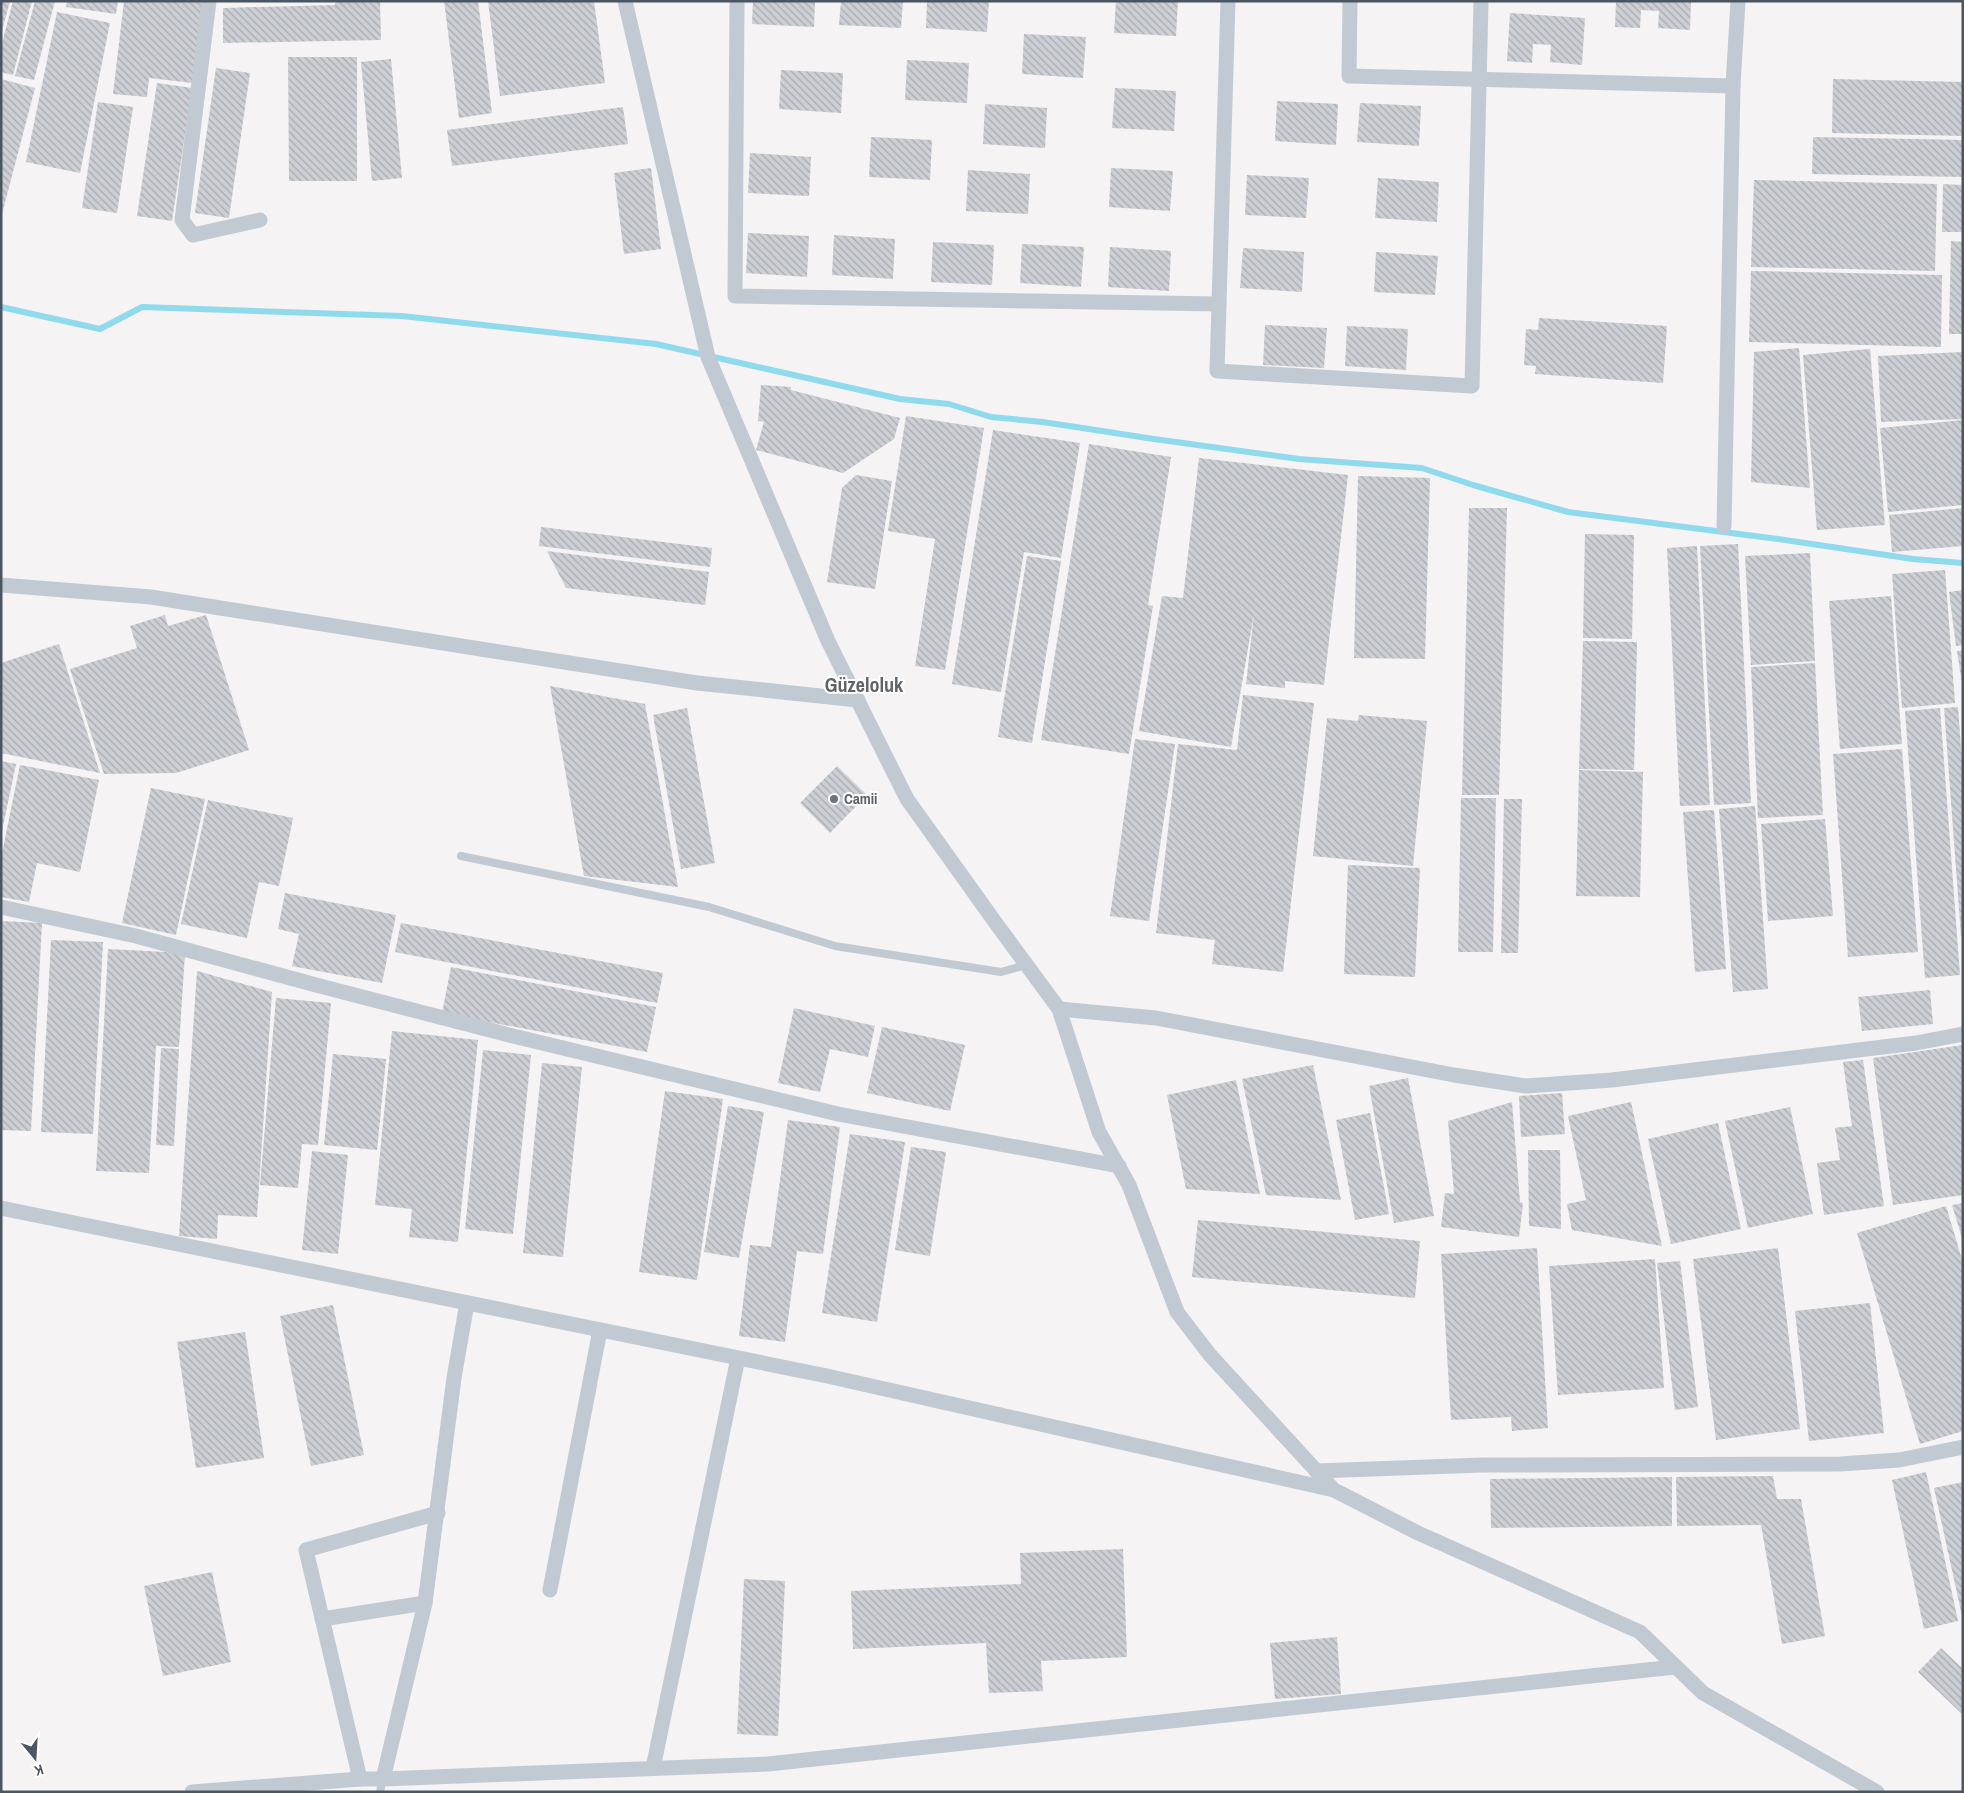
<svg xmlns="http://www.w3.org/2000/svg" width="1964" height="1793" font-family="'Archivo Narrow',sans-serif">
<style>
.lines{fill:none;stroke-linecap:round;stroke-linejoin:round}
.stream{stroke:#90daee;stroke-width:6}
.building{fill:url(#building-back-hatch)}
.service{stroke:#c1cad2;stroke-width:8}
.minor{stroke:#c1cad2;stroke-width:15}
.worship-dot{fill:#6b7280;stroke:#fff;stroke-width:2}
.labels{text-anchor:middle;stroke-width:4;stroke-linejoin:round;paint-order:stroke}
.worship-label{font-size:15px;font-weight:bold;fill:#5b616d;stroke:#fff;text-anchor:start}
.district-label{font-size:20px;font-weight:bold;fill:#5f6368;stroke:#fff}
</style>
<defs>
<pattern id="building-back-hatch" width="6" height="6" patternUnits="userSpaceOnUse" patternTransform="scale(1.25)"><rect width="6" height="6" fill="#cdcfd5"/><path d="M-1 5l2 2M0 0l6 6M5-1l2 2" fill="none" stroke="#a8abb0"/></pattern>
</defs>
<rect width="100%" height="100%" fill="#f5f3f3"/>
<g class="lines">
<path class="stream" d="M1,307l99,22 42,-22 260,9 254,28 244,55 49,5 42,13 52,5 111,17 145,20 123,9 51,17 95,27 210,27 135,20 50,4"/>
</g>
<g class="building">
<path d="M1,1h9l-8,30h-1z"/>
<path d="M13,1h19l-19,74 -12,-3v-25z"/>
<path d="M35,1h20l-21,79 -19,-4z"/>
<path d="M67,1h51l-2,13 -50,-7z"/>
<path d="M124,1h78l-9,82 -44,-5 -2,19 -34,-3z"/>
<path d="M335,1h45l1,39 -158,3v-35l112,-3z"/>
<path d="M444,1h34l14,112 -33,5z"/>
<path d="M488,1h106l11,82 -105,13z"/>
<path d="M753,1h62l-1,26 -62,-3z"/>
<path d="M841,1h62l-2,27 -62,-3z"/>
<path d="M927,1h62l-2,31 -61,-4z"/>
<path d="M1116,1h62l-2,35 -62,-3z"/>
<path d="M1616,1h75l-1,29 -32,-2 1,-17 -18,-1 -1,18 -25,-1z"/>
<path d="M57,12l53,11 -30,150 -54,-11z"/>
<path d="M1510,13l75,5 -3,47 -32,-3 1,-17 -18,-1 -1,19 -25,-2z"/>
<path d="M1024,34l62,3 -3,41 -61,-4z"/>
<path d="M288,57h69v124h-68z"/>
<path d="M391,59l11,119 -30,3 -11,-119z"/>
<path d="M907,60l62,3 -2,40 -62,-3z"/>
<path d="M216,68l34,5 -21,145 -34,-5z"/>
<path d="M781,70l62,3 -2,40 -62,-4z"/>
<path d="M1,79l34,9 -33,126h-1z"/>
<path d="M1833,79l130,3v54l-131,-3z"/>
<path d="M157,83l35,5 -20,133 -35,-5z"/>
<path d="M1115,88l61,3 -2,40 -62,-3z"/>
<path d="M1277,101l61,3 -2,41 -61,-4z"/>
<path d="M98,102l35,5 -16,106 -35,-5z"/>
<path d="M1360,103l61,3 -2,40 -62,-4z"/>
<path d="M985,104l62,4 -2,40 -62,-4z"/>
<path d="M623,107l5,37 -176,22 -5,-36z"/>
<path d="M871,137l61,3 -2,40 -61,-3z"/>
<path d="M1813,137l150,3v37l-151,-3z"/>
<path d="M750,153l61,4 -2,39 -61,-3z"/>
<path d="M651,168l10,81 -37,5 -10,-81z"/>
<path d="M1111,168l62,3 -3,40 -61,-4z"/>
<path d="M968,170l62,4 -2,40 -62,-3z"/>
<path d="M1247,175l62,3 -3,40 -61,-3z"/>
<path d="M1378,178l61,4 -2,40 -62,-4z"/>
<path d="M1754,180l183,4 -2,87 -184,-4z"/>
<path d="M1943,184l20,1v47h-21z"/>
<path d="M748,233l61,3 -2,41 -61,-4z"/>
<path d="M834,235l61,4 -2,40 -61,-4z"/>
<path d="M1951,241l12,1v92h-14z"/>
<path d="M933,242l61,3 -2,40 -61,-3z"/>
<path d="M1022,244l62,3 -3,40 -61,-4z"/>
<path d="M1110,247l61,4 -2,40 -61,-4z"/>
<path d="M1243,248l61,4 -2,40 -62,-4z"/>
<path d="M1376,252l62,4 -3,39 -61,-3z"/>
<path d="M1751,271l191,4 -1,72 -192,-5z"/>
<path d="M1539,318l128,8 -4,57 -128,-9 1,-8 -12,-1 2,-36 12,1z"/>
<path d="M1265,325l62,3 -3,40 -61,-3z"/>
<path d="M1347,326l61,3 -2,41 -61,-4z"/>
<path d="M1799,348l11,140 -59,-6 3,-130z"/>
<path d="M1870,349l15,176 -68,5 -14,-175z"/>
<path d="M1963,352v67l-82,3 -3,-66z"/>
<path d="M761,385l30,2v3l109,28 -6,21 -51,34 -87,-23 8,-28 -6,-1z"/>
<path d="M906,416l78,12 -39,242 -30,-4 20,-127 -47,-8z"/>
<path d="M1963,420v85l-75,7 -8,-84z"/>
<path d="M993,430l87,13 -19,115 -37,-6 -23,140 -49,-8z"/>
<path d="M1089,444l82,13 -23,148 5,1 -24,148 -88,-14z"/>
<path d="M1199,458l149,17 -24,210 -39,-4v7l-39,-4 8,-70 -23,133 -92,-16 23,-135 21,2z"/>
<path d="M856,475l36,6 -17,108 -48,-7 15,-94z"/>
<path d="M1358,476l72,2 -5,181 -71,-1z"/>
<path d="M1469,508h38l-8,287h-37z"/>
<path d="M1963,508v38l-71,6 -3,-37z"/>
<path d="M541,527l171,21 -2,19 -171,-21z"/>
<path d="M1585,534l49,1 -2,104 -49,-1z"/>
<path d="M1738,544l13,259 -37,2 -14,-259z"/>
<path d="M1697,546l13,259 -30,1 -13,-258z"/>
<path d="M547,551l162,21 -4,33 -139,-17z"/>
<path d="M1810,553l5,108 -64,4 -6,-109z"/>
<path d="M1027,556l34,5 -29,182 -34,-6z"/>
<path d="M1945,570l10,133 -53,5 -10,-134z"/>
<path d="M1963,590v55l-7,1 -7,-54z"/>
<path d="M1891,596l11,148 -62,5 -11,-148z"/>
<path d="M165,615l3,11 38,-11 43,135 -73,23 -72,1 -34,-105 67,-21 -7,-22z"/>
<path d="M1583,641l54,1 -3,128 -55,-1z"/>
<path d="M59,644l41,129 -99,-20v-90z"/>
<path d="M1963,650v33l-1,1 -5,-33z"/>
<path d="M1815,663l8,152 -65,3 -7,-151z"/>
<path d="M550,686l95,18 33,183 -94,-11z"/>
<path d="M1243,695l71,8 -31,269 -71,-8 3,-24 -59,-7 22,-189 59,6z"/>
<path d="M1958,707l5,69v160h-2l-17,-228z"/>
<path d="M687,708l28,155 -34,6 -28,-154z"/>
<path d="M1940,708l20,267 -35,3 -20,-267z"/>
<path d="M1359,715l68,6 -14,145 -100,-10 14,-138 31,3z"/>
<path d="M1135,739l40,5 -26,177 -39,-5z"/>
<path d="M1902,749l16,203 -70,5 -15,-203z"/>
<path d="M1,761l15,3 -14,67h-1z"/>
<path d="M20,765l79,15 -19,92 -43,-9 -8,39 -28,-5v-39z"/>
<path d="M837,766l30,29 -37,38 -30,-30z"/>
<path d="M1579,770l64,2 -3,125 -64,-1z"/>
<path d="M151,788l54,11 -29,136 -54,-12z"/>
<path d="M1461,798h35l-3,154h-35z"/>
<path d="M1504,799h18l-4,154h-17z"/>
<path d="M208,800l85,18 -14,68 -20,-4 -12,56 -66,-14z"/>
<path d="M1755,806l13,183 -35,3 -14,-183z"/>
<path d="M1714,810l12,159 -31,3 -12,-160z"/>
<path d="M1825,819l8,97 -65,5 -7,-97z"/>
<path d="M1348,865l72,3 -5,109 -71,-3z"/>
<path d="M285,893l111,22 -14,68 -90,-17 7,-32 -21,-5z"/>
<path d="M1,921l41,2 -11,208 -30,-1z"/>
<path d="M401,923l262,50 -6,30 -262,-51z"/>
<path d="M51,940l52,2 -10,192 -52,-2z"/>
<path d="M108,949l77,4 -6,94 -23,-1 -7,127 -53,-2z"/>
<path d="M451,967l205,40 -9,45 -205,-39z"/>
<path d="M197,971l75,21 -15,225 -39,-2 -1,24 -38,-3z"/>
<path d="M1930,990l3,34 -71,7 -4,-34z"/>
<path d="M276,998l55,5 -13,142 -16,-1 -4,44 -38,-3z"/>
<path d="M794,1008l81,18 -7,31 -38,-8 -10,43 -42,-9z"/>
<path d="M882,1027l83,18 -15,66 -83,-18z"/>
<path d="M392,1031l86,9 -20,202 -49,-5 3,-28 -37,-4z"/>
<path d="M1963,1045v150l-70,10 -20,-147z"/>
<path d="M161,1048l18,1 -5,97 -18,-1z"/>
<path d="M483,1050l48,5 -18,179 -48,-5z"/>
<path d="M333,1054l53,5 -9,91 -53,-5z"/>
<path d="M1863,1060l21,146 -60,9 -7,-52 23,-3 -5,-32 17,-2 -9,-64z"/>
<path d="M542,1063l40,4 -19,190 -40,-4z"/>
<path d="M1313,1065l28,135 -75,-5 -24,-116z"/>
<path d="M1408,1078l26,138 -40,7 -25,-137z"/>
<path d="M1236,1080l24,114 -74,-5 -19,-94z"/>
<path d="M665,1091l58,8 -26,181 -58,-8z"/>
<path d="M1562,1093l3,41 -44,3 -2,-41z"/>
<path d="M1512,1102l8,100 3,1 -4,34 -78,-10 4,-34 9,1 -6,-73z"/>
<path d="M1631,1102l31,144 -90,-16 -5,-26 19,-4 -18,-84z"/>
<path d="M728,1106l36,6 -25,146 -35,-6z"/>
<path d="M1790,1107l23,107 -65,14 -23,-107z"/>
<path d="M1370,1113l19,101 -34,6 -19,-100z"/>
<path d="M788,1120l52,7 -17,127 -26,-3 -12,91 -46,-6 11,-91 21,2z"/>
<path d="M1718,1123l23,106 -70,15 -23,-105z"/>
<path d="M850,1134l55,8 -28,180 -55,-9z"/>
<path d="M911,1147l35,5 -16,104 -35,-6z"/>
<path d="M1528,1150h32l1,79 -32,-3z"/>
<path d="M312,1151l36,4 -10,99 -36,-4z"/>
<path d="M1963,1203v35h-1l-10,-33z"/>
<path d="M1946,1206l17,57v168l-43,13 -63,-211z"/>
<path d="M1198,1220l222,21 -5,57 -223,-21z"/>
<path d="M1537,1248l11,180 -36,3 -1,-14 -60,3 -10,-166z"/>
<path d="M1778,1248l22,181 -84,11 -23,-181z"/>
<path d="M1655,1259l9,129 -106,7 -9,-129z"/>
<path d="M1680,1261l18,146 -23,3 -18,-147z"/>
<path d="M1870,1303l14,130 -75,8 -14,-130z"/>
<path d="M333,1305l31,150 -53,11 -31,-150z"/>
<path d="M245,1332l19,126 -68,10 -19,-126z"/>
<path d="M1926,1472l32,149 -34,8 -32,-149z"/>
<path d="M1773,1476l4,23h24l24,137 -43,8 -21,-119 -84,1 -1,-49z"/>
<path d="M1672,1477v49l-181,2 -1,-49z"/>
<path d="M1963,1482v134h-1l-28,-128z"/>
<path d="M1123,1549l4,108 -86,4 2,30 -54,2 -3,-50 -133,6 -2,-58 170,-7 -1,-31z"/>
<path d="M212,1572l19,90 -68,14 -19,-90z"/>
<path d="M744,1579l41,2 -7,155 -41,-2z"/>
<path d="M1337,1637l4,57 -66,5 -5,-56z"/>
<path d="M1941,1648l22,21v46l-45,-43z"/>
</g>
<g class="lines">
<g class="service">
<path d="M461,856l248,51 126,39 166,26 25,-7"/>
<path d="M380,1792l3,-13"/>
</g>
<g class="minor">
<path d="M209,1l-27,219 11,15 67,-15"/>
<path d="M625,1l83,356 120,284 79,158 88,123 64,87 40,123 30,53 48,127 33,43 124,135 84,43 222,99 63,61 174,99"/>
<path d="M737,1l-2,295 484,8"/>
<path d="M1228,1l-11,370 255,15 9,-385"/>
<path d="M1350,1l-1,75 384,10"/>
<path d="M1724,526l9,-440 5,-85"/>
<path d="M1,585l150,12 546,86 161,17"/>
<path d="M1,907l135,29 180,49 197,51 325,78 281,52"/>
<path d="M1059,1009l97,9 298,57 72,11 86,-6 304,-37 47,-9"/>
<path d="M1,1208l826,168 507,114"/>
<path d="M467,1303l-13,75 -29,225 -42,176 385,-15 907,-97"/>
<path d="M1316,1471l167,-6 357,-1 59,-4 64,-13"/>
<path d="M550,1590l50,-260"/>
<path d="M322,1619l103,-16"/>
<path d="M653,1768l85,-410"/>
<path d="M360,1779l-54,-229 132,-37"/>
<path d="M192,1792l168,-13h23"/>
</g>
</g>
<circle class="worship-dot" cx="834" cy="799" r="5"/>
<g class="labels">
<g class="worship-label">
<text x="844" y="804">Camii</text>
</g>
<g class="district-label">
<text x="864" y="692">Güzeloluk</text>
</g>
</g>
<rect width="1964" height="1793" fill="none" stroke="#4a5661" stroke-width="5"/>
<g transform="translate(35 1758) rotate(162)" stroke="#ffffff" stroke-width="4" paint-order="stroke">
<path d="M0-4L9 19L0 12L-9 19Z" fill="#4a5661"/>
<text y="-8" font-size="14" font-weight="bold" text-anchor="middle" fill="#4a5661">K</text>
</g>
</svg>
